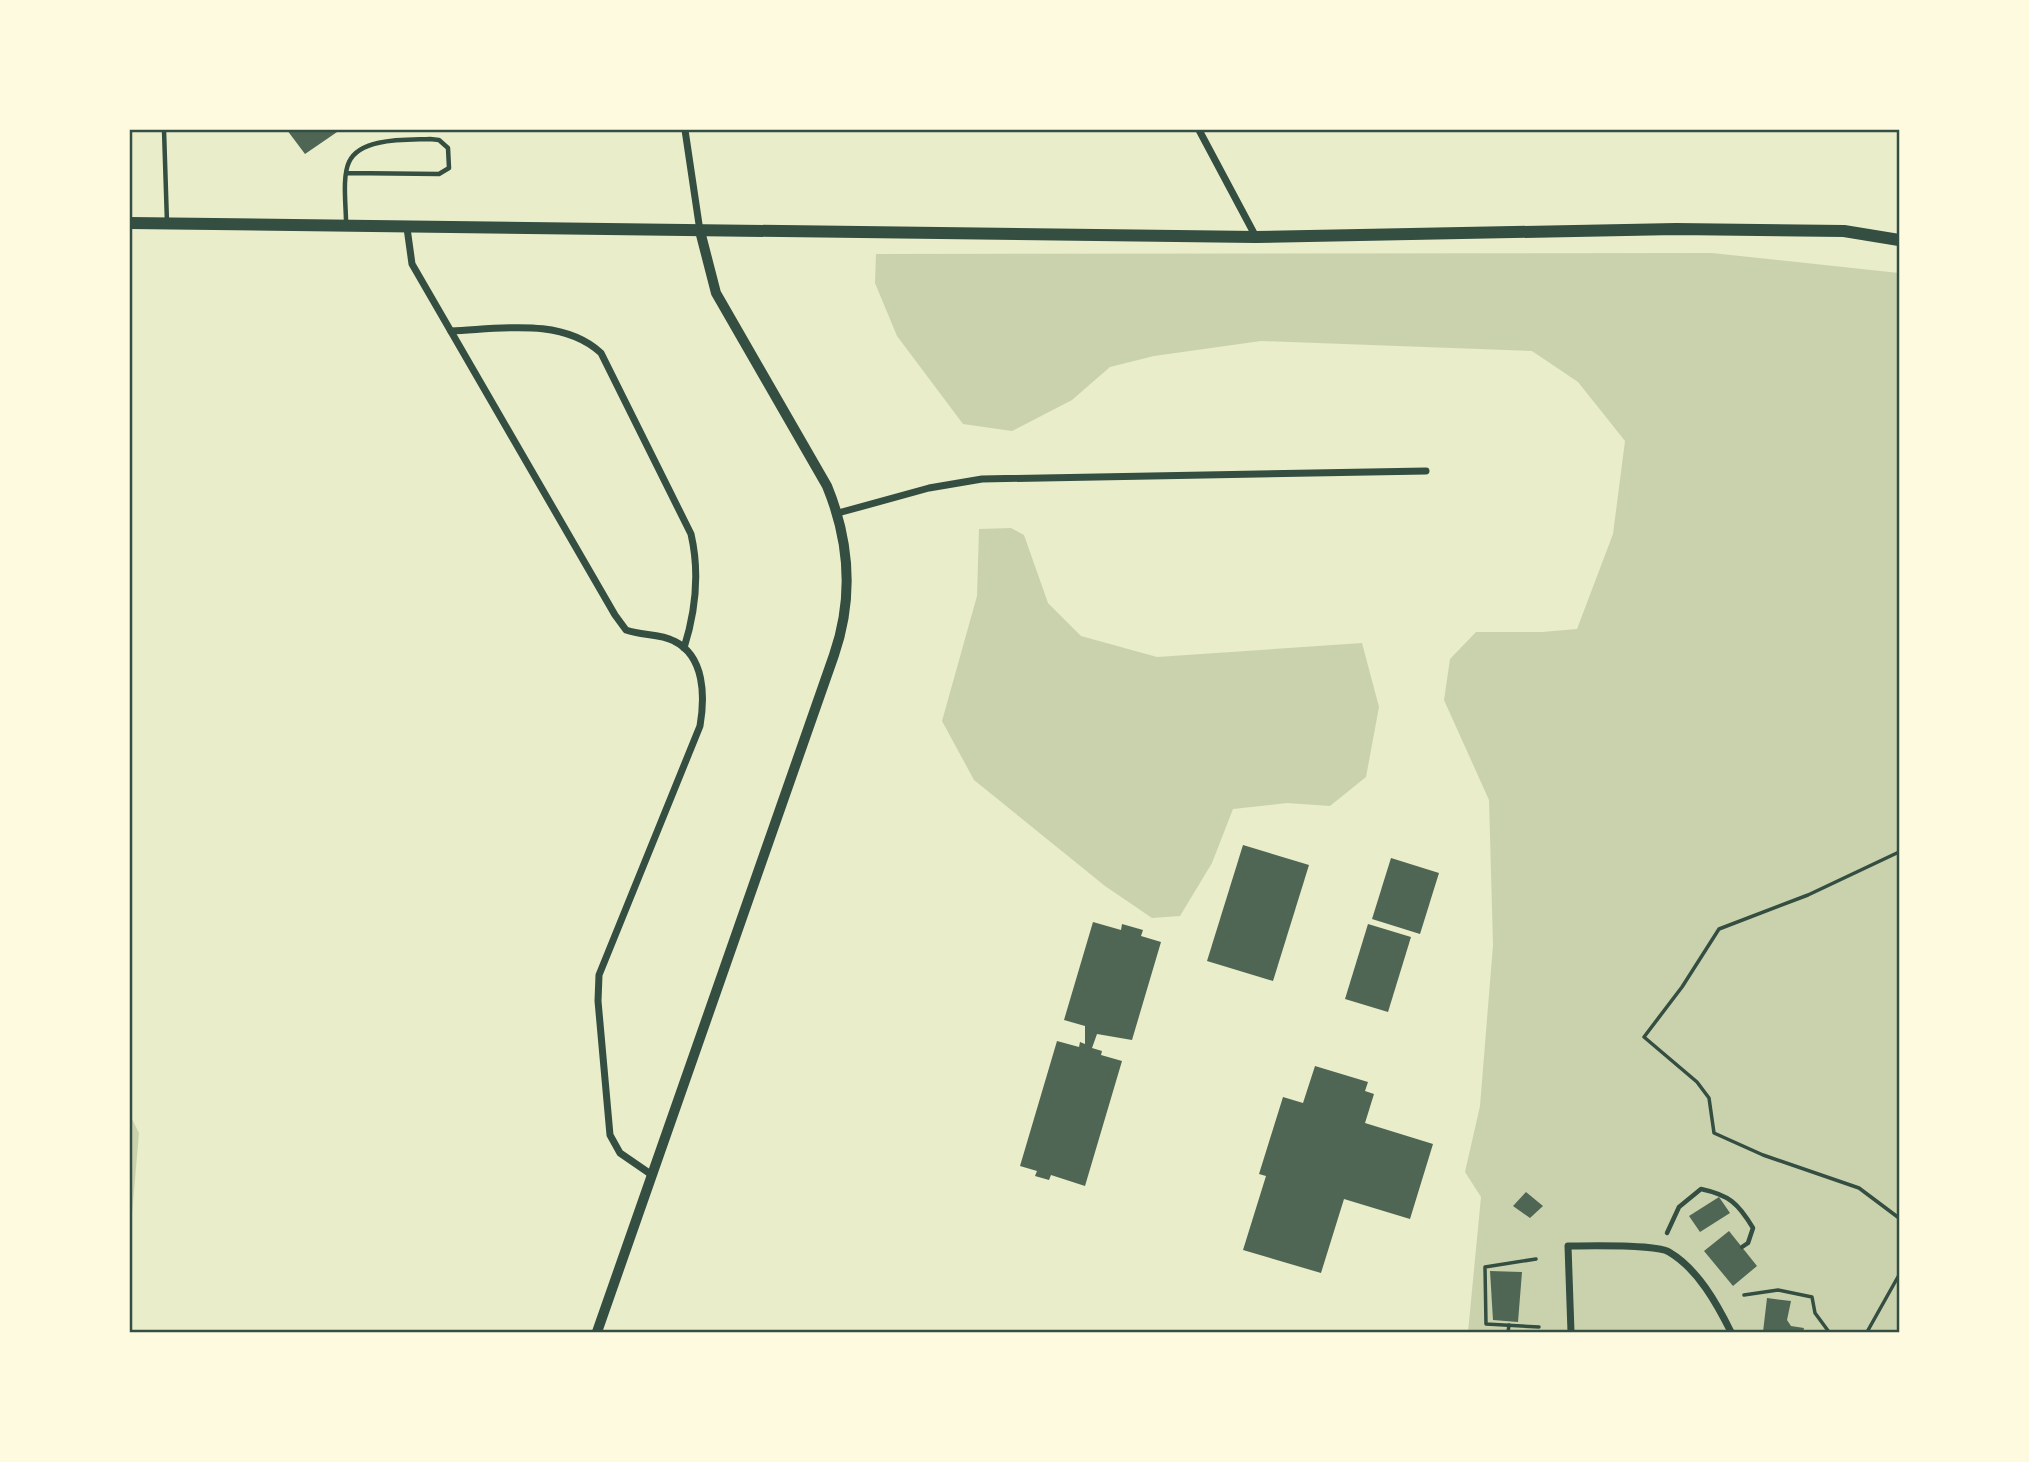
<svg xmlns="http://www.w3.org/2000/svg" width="2029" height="1462" font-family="Arial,sans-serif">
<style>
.green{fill:#cad2ad}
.building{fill:#4f6655}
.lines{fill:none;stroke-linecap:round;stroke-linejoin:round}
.path{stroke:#344e41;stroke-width:3.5}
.service{stroke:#344e41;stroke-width:4.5}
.minor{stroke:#344e41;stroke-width:7}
.tertiary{stroke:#344e41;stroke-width:10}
.secondary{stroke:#344e41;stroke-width:12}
.neatline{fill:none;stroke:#344e41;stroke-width:2.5}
</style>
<rect width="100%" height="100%" fill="#e9edc9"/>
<g class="green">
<path d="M1712,253l187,20v1059h-431l13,-135 -16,-25 15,-66 13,-161 -4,-145 -45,-100 6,-41 26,-27h66l35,-3 36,-95 12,-93 -47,-59 -46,-31 -271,-10 -107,15 -44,11 -38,33 -60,31 -49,-7 -66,-88 -22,-53 1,-29z"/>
<path d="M1011,528l13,7 24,68 33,33 76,21 205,-14 17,64 -13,70 -36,29 -43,-3 -54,6 -21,54 -32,53 -28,2 -47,-32 -131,-106 -32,-59 35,-125 2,-67z"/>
<path d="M130,1115l9,18 -9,104z"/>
</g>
<g class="building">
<path d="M287,130h53l-35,24z"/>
<path d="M1243,845l66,20 -36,116 -66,-20z"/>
<path d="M1391,858l48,15 -19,61 -48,-15z"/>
<path d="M1093,922l28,8 1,-6 21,6 -2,6 20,6 -29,98 -35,-6 -5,14 10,3 -1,4 21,6 -37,125 -34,-11 -2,5 -14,-4 2,-5 -17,-5 37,-125 22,6 1,-5 5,2v-18l-21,-6z"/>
<path d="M1368,924l43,13 -23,75 -43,-13z"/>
<path d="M1315,1066l53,16 -3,9 9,3 -9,29 68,21 -23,75 -66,-20 -23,74 -78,-23 23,-74 -7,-2 24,-77 20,6z"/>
<path d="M1526,1192l17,14 -13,12 -17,-12z"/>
<path d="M1719,1197l11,16 -30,19 -11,-16z"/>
<path d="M1729,1231l28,35 -24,20 -29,-35z"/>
<path d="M1490,1271l32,1 -4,50 -25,-2z"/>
<path d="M1767,1298l24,3 -4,19 4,6 13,2 -1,4h-40z"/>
</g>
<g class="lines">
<g class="path">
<path d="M1899,852l-91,43 -89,34 -37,58 -38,50 53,45 12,16 5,35 49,22 96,33 40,30"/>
<path d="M1536,1259l-51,8 1,57 53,3"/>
<path d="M1744,1295l34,-5 34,7 3,16 14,19"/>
<path d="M1508,1332l1,-7"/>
<path d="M1867,1332l32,-57"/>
</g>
<g class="service">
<path d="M164,130l3,93"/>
<path d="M346,222c0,-17 -4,-45 3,-60 11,-25 59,-22 81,-23l9,1 9,8 1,20 -10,6 -92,-1"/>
<path d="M1667,1233l12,-26 22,-18c28,6 37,14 52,39l-5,15 -6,4"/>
</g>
<g class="minor">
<path d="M685,130l15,101"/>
<path d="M1199,130l57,107"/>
<path d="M407,228l5,36 203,351 11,15c16,6 33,3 48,11 31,15 31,56 26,85l-101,249 -1,26 12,134 10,18 32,22"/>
<path d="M451,331c49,-2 111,-14 150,22l90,181c9,39 5,76 -7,114"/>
<path d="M838,513l91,-25 53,-9 444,-8"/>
<path d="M1571,1332l-3,-86c19,0 88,-2 101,6 29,17 48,52 62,80"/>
</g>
<path class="tertiary" d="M597,1332l237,-677c20,-58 16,-113 -7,-169l-111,-193 -16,-62"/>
<path class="secondary" d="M130,223l1126,14 420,-8 168,2 55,9"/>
</g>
<rect width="2029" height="1462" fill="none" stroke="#fefae0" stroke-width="262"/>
<rect x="131" y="131" width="1767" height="1200" class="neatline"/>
</svg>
